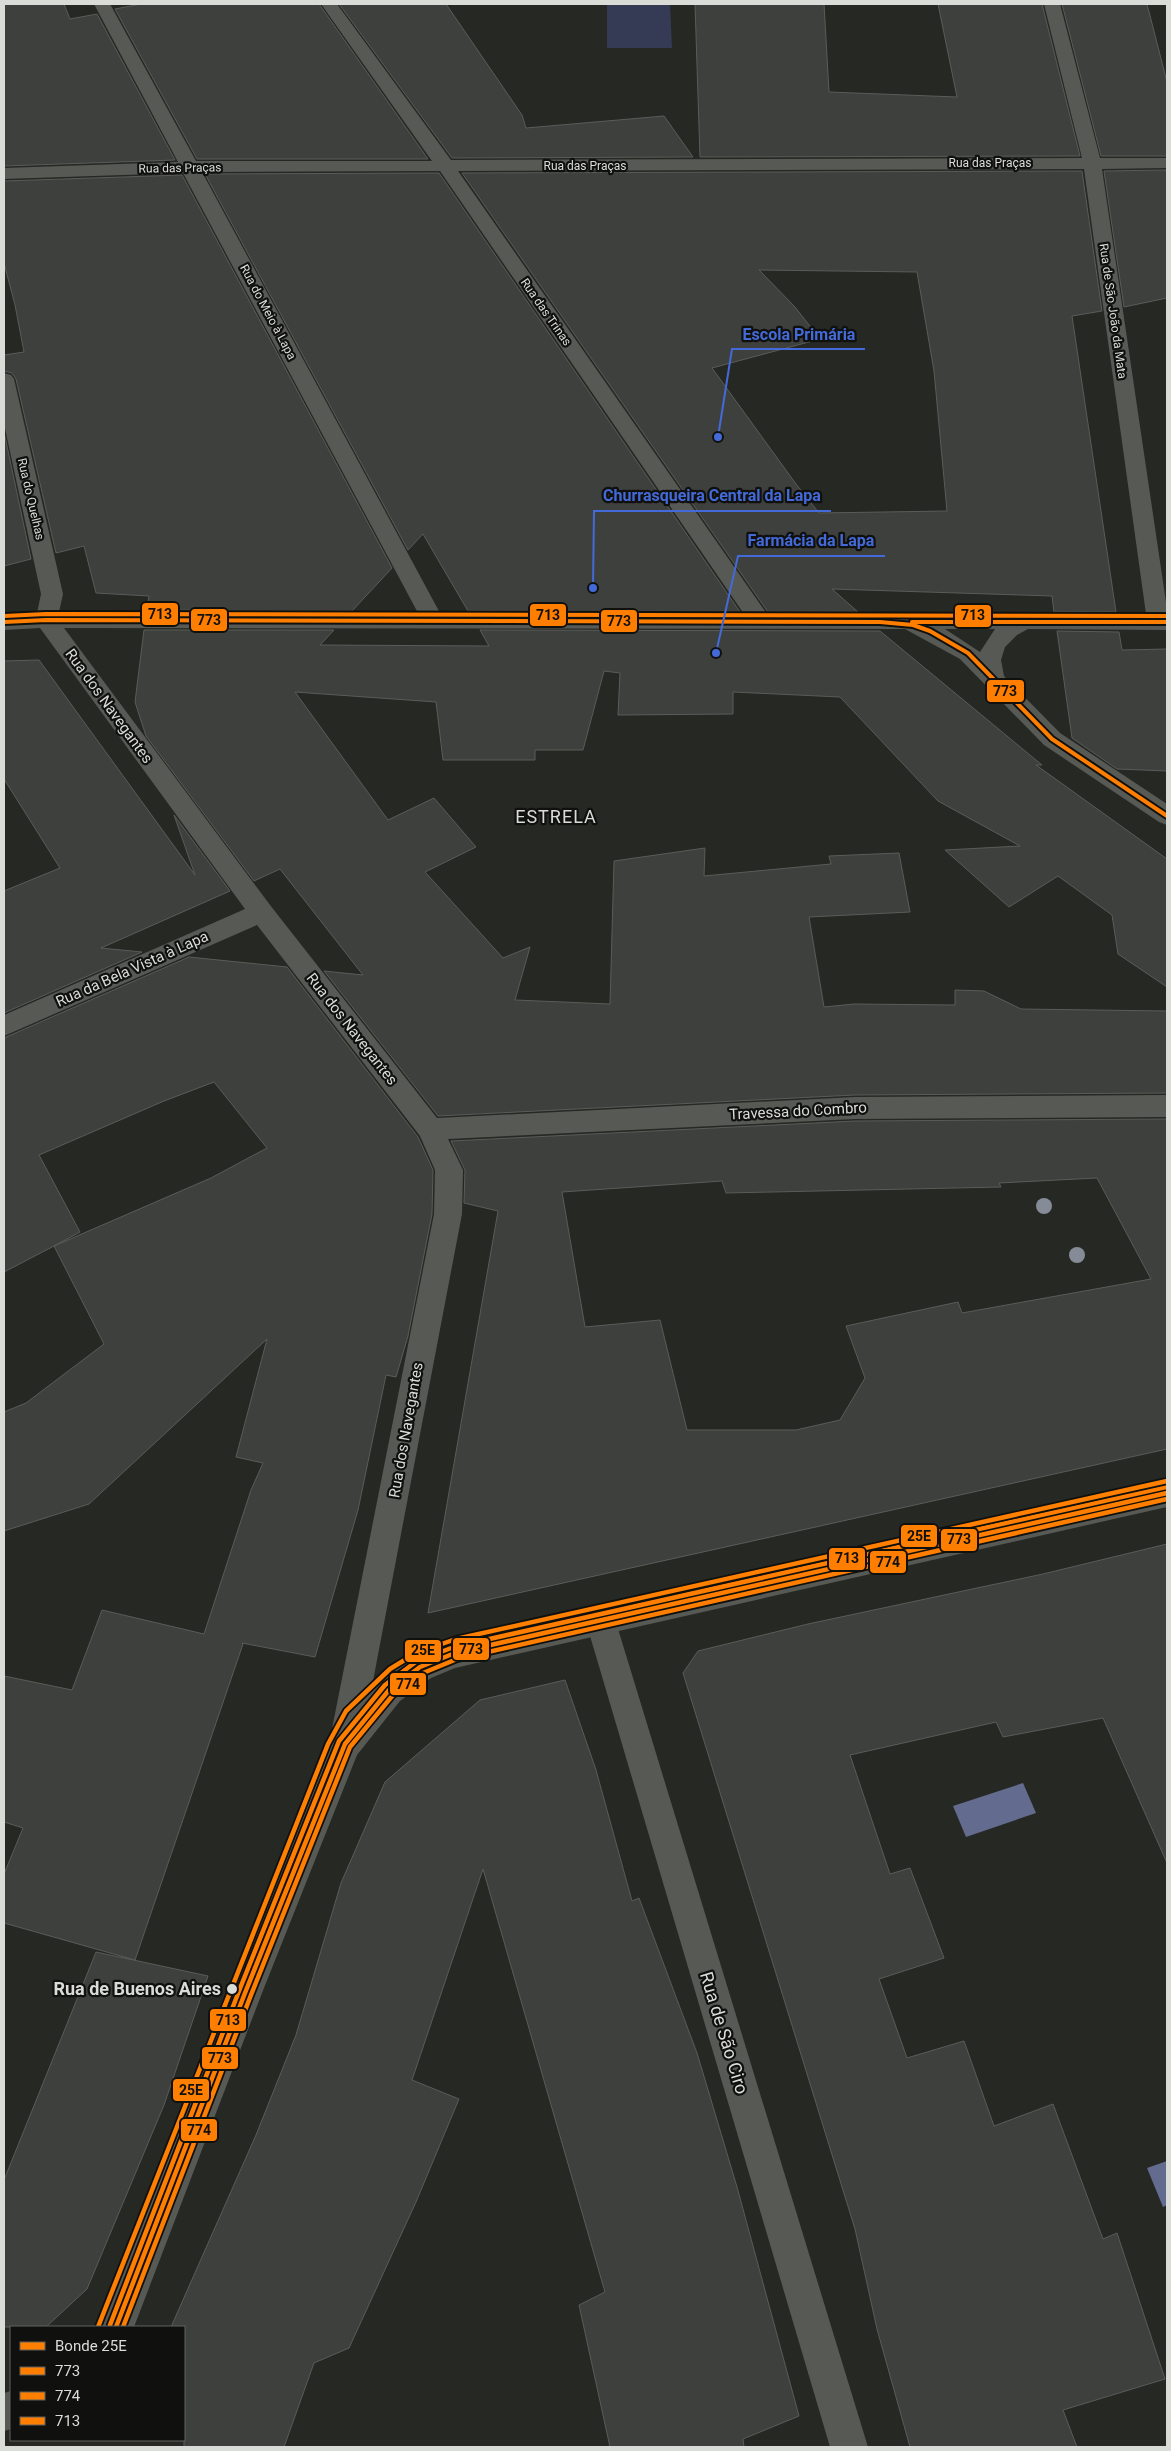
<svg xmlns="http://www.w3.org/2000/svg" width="1171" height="2451" font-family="Roboto,sans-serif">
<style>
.green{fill:#353b54}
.water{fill:#636c8e}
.building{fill:#3e403d;stroke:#5b5c59;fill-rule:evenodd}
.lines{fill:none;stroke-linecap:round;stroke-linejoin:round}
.minor{fill:#575954;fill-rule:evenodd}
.tertiary{fill:#575954;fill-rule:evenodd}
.bus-1-far1-casing{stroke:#10110f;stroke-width:8}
.bus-1-casing{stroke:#10110f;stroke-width:8}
.bus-2-casing{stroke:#10110f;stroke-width:8}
.bus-3-far1-casing{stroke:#10110f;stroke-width:8}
.bus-3-casing{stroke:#10110f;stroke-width:8}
.bus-1-far1{stroke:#ff7e00;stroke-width:4}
.bus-1{stroke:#ff7e00;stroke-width:4.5}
.bus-2{stroke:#ff7e00;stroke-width:4.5}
.bus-3-far1{stroke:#ff7e00;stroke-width:4}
.bus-3{stroke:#ff7e00;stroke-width:4.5}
.tram-1-casing{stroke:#10110f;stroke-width:8}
.tram-1{stroke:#ff7f00;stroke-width:4.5}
.tree{fill:#868b98}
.stop-dot{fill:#dadcd8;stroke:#10110f;stroke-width:2}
.labels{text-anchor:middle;stroke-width:4.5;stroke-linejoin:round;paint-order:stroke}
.far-street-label{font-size:12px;fill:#dadcd8;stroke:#10110f}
.street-label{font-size:15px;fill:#dadcd8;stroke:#10110f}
.quarter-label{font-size:18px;letter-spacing:1px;fill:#dadcd8;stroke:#10110f}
.near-stop-label{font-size:18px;font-weight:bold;fill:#dadcd8;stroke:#10110f;text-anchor:end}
.near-street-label{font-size:18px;fill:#dadcd8;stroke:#10110f}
.leader{fill:none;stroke:#436ad8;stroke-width:2}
.callout-dot{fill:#436ad8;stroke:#10110f;stroke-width:2}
.callout-label{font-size:16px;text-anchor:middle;font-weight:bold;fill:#436ad8;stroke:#10110f;stroke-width:4.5;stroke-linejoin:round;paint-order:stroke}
.line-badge{stroke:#10110f;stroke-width:2}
.pale-badge-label{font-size:14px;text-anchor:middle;font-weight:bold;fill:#111}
</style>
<rect width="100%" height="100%" fill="#262824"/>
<path class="green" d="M607,4h63l2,44h-65z"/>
<g class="water">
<path d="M1023,1783l13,30 -70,24 -13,-31z"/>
<path d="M1167,2161v44l-4,2 -16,-39z"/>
</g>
<g class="building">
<path d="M4,4h60l6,15 27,-5 78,146 -171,6z"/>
<path d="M141,4h178l109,155h-231l-82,-150z"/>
<path d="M339,4h107l76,111 4,13 138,-12 29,41 -241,1z"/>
<path d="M695,4h129l5,88 128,5 -19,-93h104l38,152 -380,1z"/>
<path d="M1062,4h85l20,78v74h-66z"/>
<path d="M1167,170v128l-43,9 -20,-136z"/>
<path d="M1082,171l20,140 -30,5 44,296h-62l-2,-16 -220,-7 26,23h-90l-306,-439zM759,270l158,2 17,99 13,140 -128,2 -23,-29 -84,-116 108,-29 -25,-32z"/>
<path d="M439,173l301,439 -272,-1 -45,-77 -15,16 -203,-376z"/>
<path d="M182,175l210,393 -40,43 -205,-1 2,-14 -53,-3 -12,-47 -28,7 -40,-174 -4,-6 -8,-2v-16l20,-3 -9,-47 -11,-42v-82z"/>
<path d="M4,432l27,127 -27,7z"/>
<path d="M144,630h190l-14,15 169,1 -9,-16 400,1 162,134h-6l131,94v128l-49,-33 -6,-39 -54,-39 -49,31 -64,-57 75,-4 -82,-45 -98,-104 -107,-5v22l-115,1 2,-42 -16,-2 -21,79h-48v10h-92l-7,-58 -141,-10 93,128 46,-22 42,49 -51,25 78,86 27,-11 -15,53 95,4 4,-143 91,-13 -1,28 127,-12 -2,-8 70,-3 11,59 -101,5 15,90 30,-3 101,1v-15l29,1 37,18 146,2v82l-312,2 -417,21 -114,-145 39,4 -83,-106 -26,12 -108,-145 -11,-34z"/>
<path d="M1057,631l62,1 3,18 45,-1v122l-50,-2 -45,-31z"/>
<path d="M39,660l156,215 -21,-60 56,76 -129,57 41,4 -138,61v-122l56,-23 -56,-89v-118z"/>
<path d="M189,957l98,10 131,170 15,33 -1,44 -24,122 -12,41 -10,-2 -28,135 -43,147 -73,-14 1,1 -108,316 -131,-37v-49l19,-46 -19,-6v-146l68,14 30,-80 102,24 47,-144 12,-27 -27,-6 31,-118 -178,165 -85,27v-119l22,-9 78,-59 -50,-98 -50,26v-234zM214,1082l53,66 -56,30 -157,68 26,-14 -41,-77 125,-54z"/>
<path d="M1167,1119v330l-739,164 70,-402 -34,-8 1,-33 -14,-29 404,-20zM1097,1178l54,101 -189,34 -4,-11 -112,24 19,52 -25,42 -44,10h-109l-27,-110 -75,7 -23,-135 160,-11 4,12 275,-6 -2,-4z"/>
<path d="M1167,1544v319l-64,-145 -100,19 -7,-15 -146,33 40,119 20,-6 34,90 -65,21 28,79 57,-17 30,85 59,-22 50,135 14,-6 48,146 -102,31 14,37h-167l-33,-118 -22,-100 -172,-556 15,-22 110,-27 235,-50z"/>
<path d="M565,1680l31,90 36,131 7,-3 58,155 40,134 62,229 -56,23 1,8h-134l-31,-142 26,-13 -122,-423 -71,211 47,19 -43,103 -67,146 -35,15 -30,84h-100v-120h-13l85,-192 40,-100 45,-152 44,-101 95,-82z"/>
<path d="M96,1952l112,24 -44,129 -77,184 -41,38h-42v-147z"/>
</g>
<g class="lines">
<g class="minor">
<path d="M94,4h16l86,157h236l-111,-157h16l114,156 631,-2 -38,-154h16l40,154h67v10l-65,1 65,440v21l-139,-1 -11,6 -12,12 -4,13 3,16 56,57 107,71v21l-8,-3 -115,-77 -84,-86 -55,-30 -841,-1 206,277 167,213 418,-21 312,-2v22l-312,2 -407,20 15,31 -1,44 -101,530 -5,11 -11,5 -11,-5 -5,-11 105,-530 1,-44 -15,-34 -163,-211 -253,111v-21l241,-106 -205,-281 -36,2v-16l33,-1 4,-19 -37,-170v-51l7,2 3,4 49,215 -4,18 359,1 -235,-440 -179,6v-11l174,-6zM1084,169l62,445h-379l-309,-443zM440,171l304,443 -304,-1 -238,-441zM945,629h50l-15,23z"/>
<path d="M600,1604l11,4 4,11 253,828h-38l-245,-828 4,-11z"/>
</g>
<g class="tertiary">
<path d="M1167,1479v28l-712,161 -24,10 -31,23 -43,54 -95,238 -128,334h-36l130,-334 106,-260 44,-54 31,-23 46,-18z"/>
<path d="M11,2391v38l-7,2v-38z"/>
</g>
<defs>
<g id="bus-1-far1">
<path d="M4,622l42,-2 834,2 33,3 17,6 38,22 84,86 115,77"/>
<path d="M912,622h255"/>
</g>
<path id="bus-1" d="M116,2327l129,-334 100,-249 44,-54 31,-23 35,-14 712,-160"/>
<path id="bus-2" d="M123,2327l128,-332 99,-248 43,-52 30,-22 34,-14 710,-160"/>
<path id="bus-3-far1" d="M4,616l42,-2 1121,2"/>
<path id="bus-3" d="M110,2325l129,-334 100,-250 46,-56 32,-24 37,-14 712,-160"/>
</defs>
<use href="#bus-1-far1" class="bus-1-far1-casing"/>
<use href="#bus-1" class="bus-1-casing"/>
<use href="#bus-2" class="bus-2-casing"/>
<use href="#bus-3-far1" class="bus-3-far1-casing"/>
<use href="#bus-3" class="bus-3-casing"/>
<use href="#bus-1-far1" class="bus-1-far1"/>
<use href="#bus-1" class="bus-1"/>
<use href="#bus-2" class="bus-2"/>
<use href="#bus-3-far1" class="bus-3-far1"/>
<use href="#bus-3" class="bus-3"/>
<defs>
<path id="tram-1" d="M98,2327l230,-583 18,-33 44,-42 26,-16 40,-14 711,-158"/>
</defs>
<use href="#tram-1" class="tram-1-casing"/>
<use href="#tram-1" class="tram-1"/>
</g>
<g class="tree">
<circle cx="1044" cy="1206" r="8"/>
<circle cx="1077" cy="1255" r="8"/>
</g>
<circle class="stop-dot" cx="232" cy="1989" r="6"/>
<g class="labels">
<g class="far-street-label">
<text x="990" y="167">Rua das Praças</text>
<text x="585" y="170">Rua das Praças</text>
<text transform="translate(180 168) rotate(-1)" y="4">Rua das Praças</text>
<text transform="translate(1113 311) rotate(82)" y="4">Rua de São João da Mata</text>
<text transform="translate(268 312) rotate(62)" y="4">Rua do Meio à Lapa</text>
<text transform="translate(546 312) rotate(55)" y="4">Rua das Trinas</text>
<text transform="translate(31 499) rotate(77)" y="4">Rua do Quelhas</text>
</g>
<g class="street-label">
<text transform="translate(109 706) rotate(54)" y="5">Rua dos Navegantes</text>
<text transform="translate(132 969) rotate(-24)" y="5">Rua da Bela Vista à Lapa</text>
<text transform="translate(352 1029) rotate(52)" y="5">Rua dos Navegantes</text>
<text transform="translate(798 1111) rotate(-3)" y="5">Travessa do Combro</text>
<text transform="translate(406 1430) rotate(-80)" y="5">Rua dos Navegantes</text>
</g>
<g class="quarter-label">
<text x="556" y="823">ESTRELA</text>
</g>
<g class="near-stop-label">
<text x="221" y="1995">Rua de Buenos Aires</text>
</g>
<g class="near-street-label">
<text transform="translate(724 2033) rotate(73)" y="6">Rua de São Ciro</text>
</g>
</g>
<path class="leader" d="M718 437L732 349H865M593 588L594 511H831M716 653L738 556H885"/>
<g class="callout-dot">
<circle cx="718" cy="437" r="5"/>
<circle cx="593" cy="588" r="5"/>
<circle cx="716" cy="653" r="5"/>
</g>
<g class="callout-label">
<text x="799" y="340">Escola Primária</text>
<text x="712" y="501">Churrasqueira Central da Lapa</text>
<text x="811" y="546">Farmácia da Lapa</text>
</g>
<g class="line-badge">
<rect x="141" y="602" width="38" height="24" rx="5" fill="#ff7e00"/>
<rect x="529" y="603" width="38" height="24" rx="5" fill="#ff7e00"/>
<rect x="954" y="604" width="38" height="24" rx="5" fill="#ff7e00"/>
<rect x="190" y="608" width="38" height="24" rx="5" fill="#ff7e00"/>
<rect x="600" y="609" width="38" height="24" rx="5" fill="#ff7e00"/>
<rect x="986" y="679" width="39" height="24" rx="5" fill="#ff7e00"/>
<rect x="900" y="1524" width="38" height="24" rx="5" fill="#ff7f00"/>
<rect x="940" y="1528" width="38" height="24" rx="5" fill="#ff7e00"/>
<rect x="828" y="1547" width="38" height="24" rx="5" fill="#ff7e00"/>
<rect x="869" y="1550" width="38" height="24" rx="5" fill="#ff7e00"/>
<rect x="452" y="1637" width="38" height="24" rx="5" fill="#ff7e00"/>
<rect x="404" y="1639" width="38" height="24" rx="5" fill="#ff7f00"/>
<rect x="389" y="1672" width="38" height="24" rx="5" fill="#ff7e00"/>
<rect x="209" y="2008" width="38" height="24" rx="5" fill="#ff7e00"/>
<rect x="201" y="2046" width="38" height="24" rx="5" fill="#ff7e00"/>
<rect x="172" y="2078" width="38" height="24" rx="5" fill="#ff7f00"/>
<rect x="180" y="2118" width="38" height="24" rx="5" fill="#ff7e00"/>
</g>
<g class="pale-badge-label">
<text x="160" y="619">713</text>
<text x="548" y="620">713</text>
<text x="973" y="620">713</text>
<text x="209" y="625">773</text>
<text x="619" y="626">773</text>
<text x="1005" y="696">773</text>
<text x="919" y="1541">25E</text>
<text x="959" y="1544">773</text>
<text x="847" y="1563">713</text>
<text x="888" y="1567">774</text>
<text x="471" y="1654">773</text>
<text x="423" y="1655">25E</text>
<text x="408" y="1689">774</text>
<text x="228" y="2025">713</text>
<text x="220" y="2063">773</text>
<text x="191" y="2095">25E</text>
<text x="199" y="2135">774</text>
</g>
<rect width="1171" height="2451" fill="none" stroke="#dadcd8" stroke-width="10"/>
<rect x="10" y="2326" width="175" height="115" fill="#10110f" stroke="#61625f"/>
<rect x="20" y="2342" width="25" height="8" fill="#ff7f00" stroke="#61625f"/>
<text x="55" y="2351" font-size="15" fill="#dadcd8">Bonde 25E</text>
<rect x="20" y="2367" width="25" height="8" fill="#ff7e00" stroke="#61625f"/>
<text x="55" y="2376" font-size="15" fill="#dadcd8">773</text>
<rect x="20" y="2392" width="25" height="8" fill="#ff7e00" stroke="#61625f"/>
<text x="55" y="2401" font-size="15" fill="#dadcd8">774</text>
<rect x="20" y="2417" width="25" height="8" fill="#ff7e00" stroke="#61625f"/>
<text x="55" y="2426" font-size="15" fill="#dadcd8">713</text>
</svg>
